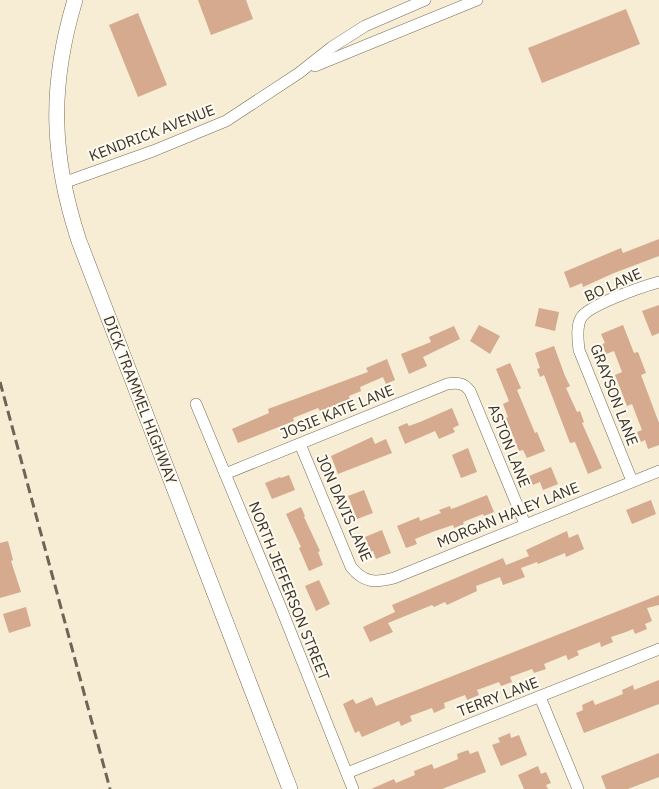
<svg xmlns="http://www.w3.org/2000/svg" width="659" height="789" font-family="'IBM Plex Sans',sans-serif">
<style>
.building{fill:#d5aa8e}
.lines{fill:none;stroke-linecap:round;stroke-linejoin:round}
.street-casing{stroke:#766d58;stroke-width:12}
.secondary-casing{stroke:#766d58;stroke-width:16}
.street{stroke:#fff;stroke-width:11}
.secondary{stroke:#fff;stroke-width:15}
.rail{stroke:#6b6557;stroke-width:3;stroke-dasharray:10 5;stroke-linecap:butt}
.labels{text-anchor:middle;stroke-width:4;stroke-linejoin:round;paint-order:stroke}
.street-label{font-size:15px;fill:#38342a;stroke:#fefaf0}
</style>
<rect width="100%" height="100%" fill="#f7ecd4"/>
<g class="building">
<path d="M198,0h48l7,19 -42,16z"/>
<path d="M626,9l14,35 -98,39 -14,-35z"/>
<path d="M138,13l29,72 -29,12 -29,-72z"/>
<path d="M659,239v17l-45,17 -31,14 -1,-4 -12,5 -6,-16 57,-24 2,5z"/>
<path d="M659,305v28l-7,3 -10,-25z"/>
<path d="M539,308l20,4 -4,19 -20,-5z"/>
<path d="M479,325l21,11 -10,18 -20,-13z"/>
<path d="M623,325l11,28 4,-1 8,21 -5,2 18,48v22l-11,4 -3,-9 -4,2 -4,-10 5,-2 -10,-26 -5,2 -12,-31 7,-3 -8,-21 -8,3 -4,-10 3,-1 -4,-9z"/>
<path d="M454,326l6,13 -37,18 4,9 -18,8 -8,-20 30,-12 -2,-5z"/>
<path d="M554,346l11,30 5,10 -4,2 11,24 3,-1 4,11 -2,1 20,45 -14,6 -13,-32 -5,1 -26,-68 -4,2 -3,-8 3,-1 -5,-15z"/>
<path d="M387,359l8,21 -9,4 -3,-7 -23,10 1,4 -12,5 1,3 -30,12 -2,-3 -25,10 1,3 -56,22 -6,-14 37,-16 -1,-4 100,-37 -2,-4z"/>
<path d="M510,363l11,25 -4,2 18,43 2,-1 8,19 -18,7 -4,-8 -4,1 -13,-33 2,-1 -5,-13 6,-3 -13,-32z"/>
<path d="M452,408l7,17 -6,3 2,4 -16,7 -4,-8 -30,13 -7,-17 9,-4 2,3 11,-4z"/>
<path d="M372,437l3,7 11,-5 6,14 -54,21 -7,-18z"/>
<path d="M468,448l9,24 -16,6 -9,-23z"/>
<path d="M551,467l7,17 -15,6 -3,-8 -7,3 -4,-9z"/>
<path d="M289,475l6,15 -23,9 -7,-16 15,-6 1,1z"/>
<path d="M364,490l9,23 -16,6 -9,-23z"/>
<path d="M487,495l7,17 -10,4 -1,-2 -20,8 1,2 -10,4 -1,-3 -18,6 -20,8 2,5 -11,4 -9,-22 22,-9 1,4 21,-8 -2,-3 11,-4 1,3 6,-2z"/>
<path d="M651,500l5,14 -24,10 -6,-14z"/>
<path d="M301,507l4,9 -1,1 16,34 -2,1 5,13 -14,6 -10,-23 2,-1 -15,-33z"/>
<path d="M382,530l9,23 -15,6 -3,-8 -2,1 -6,-15z"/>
<path d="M567,531l2,7 9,-4 6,15 -18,8 -1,-4 -27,11 -1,-2 -16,6 4,9 -22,8 -3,-8 -24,9 1,5 -30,14 -2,-3 -11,5 -2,-2 -44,18 5,9 -23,10 -7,-15 32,-15 -3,-7 111,-47 3,7 23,-9 -3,-6z"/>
<path d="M8,541l5,19 -2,1 10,31 -21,6v-55z"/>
<path d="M319,580l11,24 -14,7 -11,-25z"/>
<path d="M659,595v10l-12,3 5,13 -7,3 2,5 -12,5 -2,-5 -7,3 -15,5 2,5 -12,5 -1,-5 -15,6 -8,3 2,4 -11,5 -2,-5 -22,9 2,5 -12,4 -2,-4 -22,8 2,5 -11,4 -2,-4 -22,8 2,5 -12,5 -2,-5 -21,8 1,5 -11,5 -2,-5 -8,3 -14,5 2,5 -11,5 -2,-5 -37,16 -3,-6 -4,2 -12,-29 10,-5 3,5 16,-7 4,9z"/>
<path d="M26,607l5,19 -22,7 -6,-19z"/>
<path d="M659,680v24l-75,29 -8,-20 7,-3 -1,-5 11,-5 2,5 28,-11 -1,-4 11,-5 1,5z"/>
<path d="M510,733l1,5 8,-3 8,20 -26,11 -9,-21 8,-3 -2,-4z"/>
<path d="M468,750l2,4 8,-3 8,21 -44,17h-71l23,-10 2,4 19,-8 -1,-4 18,-7 2,5 17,-7 7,-3 -1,-5z"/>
<path d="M659,753v24l-31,12h-22l-5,-13z"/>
<path d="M538,766l3,8 5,-2 5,11 -5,2 2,4h-24l-6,-14z"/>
</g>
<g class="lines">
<defs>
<g id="street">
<path d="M315,66l162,-66"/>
<path d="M63,183l90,-32 73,-30 73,-48 33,-26 33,-21 60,-26"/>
<path d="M196,404l85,204 72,181"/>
<path d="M300,444l51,123c13,16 24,16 43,11l265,-107"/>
<path d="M225,474l222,-90c10,-2 17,-1 23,7l55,133"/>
<path d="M632,481l-53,-131c-1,-10 -3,-23 2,-32 7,-13 63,-32 78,-36"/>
<path d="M540,697l38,92"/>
<path d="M347,773l312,-124"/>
</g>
<path id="secondary" d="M75,0c-26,86 -24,156 4,241l211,548"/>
</defs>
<use href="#street" class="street-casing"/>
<use href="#secondary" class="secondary-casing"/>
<use href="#street" class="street"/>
<use href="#secondary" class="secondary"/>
<path class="rail" d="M0,382l110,407"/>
</g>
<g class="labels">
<g class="street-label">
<text transform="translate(152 133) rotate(-21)" y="5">KENDRICK AVENUE</text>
<text transform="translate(613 285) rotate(-24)" y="5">BO LANE</text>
<text transform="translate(614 395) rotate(69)" y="5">GRAYSON LANE</text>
<text transform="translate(140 400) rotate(69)" y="5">DICK TRAMMEL HIGHWAY</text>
<text transform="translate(337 412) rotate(-22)" y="5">JOSIE KATE LANE</text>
<text transform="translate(509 446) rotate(68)" y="5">ASTON LANE</text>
<text transform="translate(344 508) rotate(66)" y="5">JON DAVIS LANE</text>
<text transform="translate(508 515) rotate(-22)" y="5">MORGAN HALEY LANE</text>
<text transform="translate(289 591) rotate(68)" y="5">NORTH JEFFERSON STREET</text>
<text transform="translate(498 697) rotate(-21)" y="5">TERRY LANE</text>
</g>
</g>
</svg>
